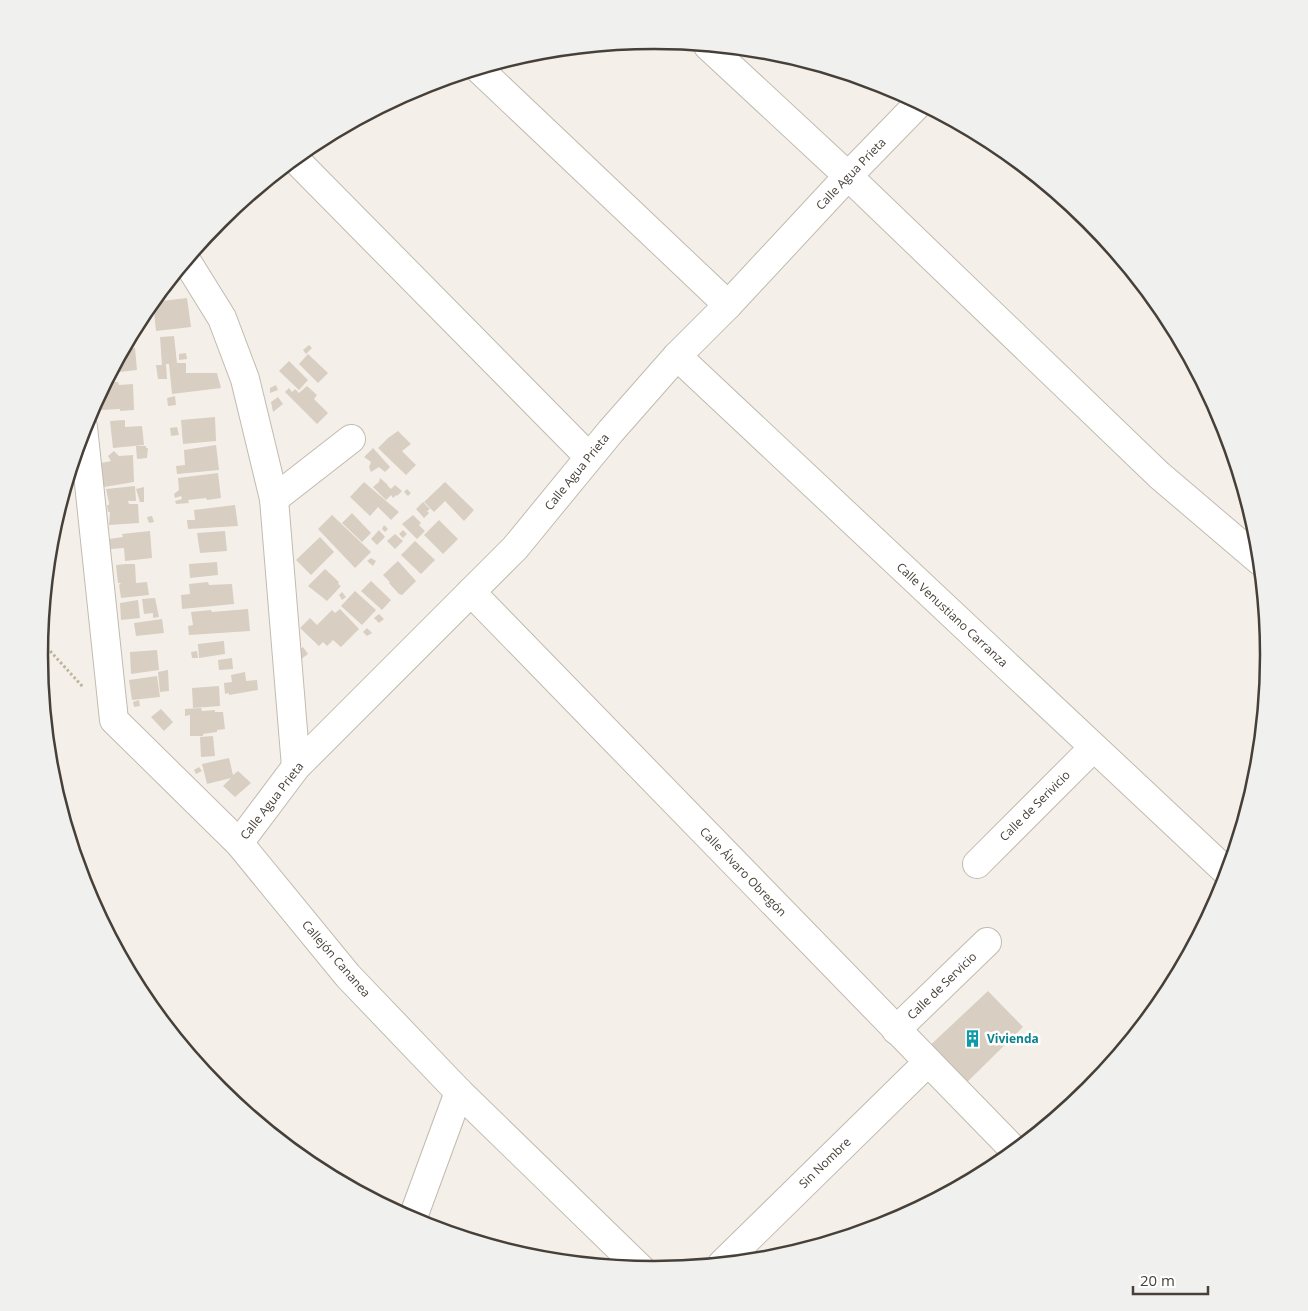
<svg xmlns="http://www.w3.org/2000/svg" width="1308" height="1311" font-family="'Open Sans',sans-serif">
<style>
.building{fill:#d8cec2}
.lines{fill:none;stroke-linecap:round;stroke-linejoin:round}
.minor-casing{stroke:#c2baaf;stroke-width:30}
.path{stroke:#c0b29e;stroke-width:3;stroke-dasharray:2.5 2.5;stroke-linecap:butt}
.minor{stroke:#fff;stroke-width:28}
.labels{text-anchor:middle;stroke-width:5;stroke-linejoin:round;paint-order:stroke}
.street-label{font-size:12px;fill:#474038;stroke:#fff}
.culture-label{font-size:12px;font-weight:bold;fill:#0d838f;stroke:#fff;text-anchor:start}
.rim{fill:none;stroke:#474038;stroke-width:2.5}
</style>
<rect width="100%" height="100%" fill="#f4f0e9"/>
<g class="building">
<path d="M169,282l3,9 -12,6 -1,-4z"/>
<path d="M187,298l4,29 -35,4 -3,-29z"/>
<path d="M134,330v15l-7,1v-3z"/>
<path d="M174,336l3,27h9v10h31l4,15 -49,6 -3,-30h-3l1,15h-9l-2,-14h6l-2,-28z"/>
<path d="M309,345l3,3 -6,6 -3,-4z"/>
<path d="M135,348l2,22 -26,3 12,-24z"/>
<path d="M186,353l1,6 -8,1v-6z"/>
<path d="M308,354l20,19 -10,10 -19,-19z"/>
<path d="M289,361l19,19 -9,10 -20,-19z"/>
<path d="M111,382h7l1,3 14,-1 1,26 -14,1v-2l-20,1v-17l2,-3 9,-1z"/>
<path d="M276,385l2,5 -8,3v-5z"/>
<path d="M307,386l10,9 -3,4 14,14 -11,11 -32,-32 4,-4 3,4 3,-3 4,4z"/>
<path d="M175,396l1,9 -8,1 -1,-8z"/>
<path d="M278,397l5,7 -10,8 -2,-10z"/>
<path d="M215,417l1,24 -33,3 -2,-24z"/>
<path d="M125,420v7l17,-1 2,19 -31,3 -3,-27z"/>
<path d="M177,427l2,8 -8,1 -1,-8z"/>
<path d="M398,431l13,13 -9,7 14,14 -10,10 -28,-27 10,-10z"/>
<path d="M216,445l3,25 -42,4 -1,-8 9,-1 -1,-15z"/>
<path d="M136,446h10v2h2l-1,10 -10,1z"/>
<path d="M373,448l17,19 -5,5 -6,-5 -8,5 -2,-5 2,-5 -7,-5z"/>
<path d="M114,451l5,5 14,-1 1,27 -30,5 -3,-24 10,-2 -3,-5z"/>
<path d="M218,473l3,25 -14,2 -1,-2 -18,2 1,3 -13,1 -1,-3 7,-2 -1,-3 -6,2 -1,-4 5,-4 -1,-12z"/>
<path d="M380,478l8,7h-1l4,4 4,-4 7,6 -5,5 -1,-1 -3,3 -2,-3 -5,5 -13,-13 6,-5z"/>
<path d="M364,482l35,30 -8,8 -13,-13 -8,9 -20,-19z"/>
<path d="M445,482l29,28 -10,11 -19,-20 -11,11 -10,-10z"/>
<path d="M135,486l1,15h-8l1,3h9l1,19 -30,2 1,-13h-2l-1,-7h2v-2l-3,-14z"/>
<path d="M144,487v15h-4l-4,-13z"/>
<path d="M407,489l4,4 -3,3 -4,-4z"/>
<path d="M423,502l7,7 -3,2 2,2 -5,5 -8,-9z"/>
<path d="M235,505l3,21 -50,3 -1,-9h8l-1,-10z"/>
<path d="M352,513l19,20 -9,9 -20,-19z"/>
<path d="M332,515l39,37 -16,16 -37,-39z"/>
<path d="M413,515l8,8 -2,2 6,6 -8,8 -15,-15z"/>
<path d="M152,516l2,6 -5,1 -2,-6z"/>
<path d="M439,520l19,19 -15,15 -19,-19z"/>
<path d="M384,525l4,4 -3,3 -3,-3z"/>
<path d="M379,530l6,7 -8,8 -6,-6z"/>
<path d="M403,530l4,4 -4,4 -4,-4z"/>
<path d="M150,531l2,27 -27,3 -1,-13 -13,1 -2,-10 14,-2 -1,-3z"/>
<path d="M225,531l2,20 -27,2 -3,-20z"/>
<path d="M395,534l8,7 -8,8 -8,-8z"/>
<path d="M320,537l14,15 -23,23 -15,-15z"/>
<path d="M415,541l20,19 -14,14 -20,-19z"/>
<path d="M371,558l5,3 -3,5 -6,-5z"/>
<path d="M398,561l18,20 -14,14 -3,-1 -10,-11 1,-1 -7,-7z"/>
<path d="M217,562l1,13 -28,3 -1,-14z"/>
<path d="M126,564h9l1,19 11,-1 2,13 -28,3 -2,-13 2,-2h-3l-2,-18z"/>
<path d="M325,569l14,13 -1,2 3,2 -14,15 -19,-15z"/>
<path d="M371,581l20,19 -9,10 -21,-19z"/>
<path d="M208,582l1,3 23,-1 2,20 -52,5 -1,-14 9,-1 -1,-10z"/>
<path d="M355,591l21,19 -14,15 -21,-19z"/>
<path d="M342,592l4,5 -4,3 -3,-5z"/>
<path d="M155,598l4,19 -6,1v-5l-9,1 -2,-15z"/>
<path d="M138,600l2,18 -19,2 -1,-17z"/>
<path d="M248,609l2,22 -61,4 -1,-9 5,-1 -2,-13 20,-2 1,2z"/>
<path d="M340,609l19,20 -18,18 -8,-7 -6,6 -4,-4 -4,4 -19,-18 10,-10 7,7 15,-15 3,3z"/>
<path d="M379,614l5,5 -5,4 -5,-5z"/>
<path d="M162,619l2,14 -28,3 -2,-13z"/>
<path d="M367,628l5,5 -5,3 -4,-4z"/>
<path d="M224,641l1,13 -26,4 -1,-14z"/>
<path d="M303,647l5,7 -8,6 -6,-7z"/>
<path d="M157,650l2,20 -28,4 -1,-22z"/>
<path d="M197,651l1,7h-6l-1,-6z"/>
<path d="M232,658l1,11 -14,1 -1,-10z"/>
<path d="M168,670l1,21 -9,1 -2,-20z"/>
<path d="M245,672l1,9 11,-1 1,10 -29,5v-2l-4,1 -1,-11 8,-1 -1,-7z"/>
<path d="M157,676l3,21 -28,3 -3,-20z"/>
<path d="M219,686l1,20 -27,2 -1,-20z"/>
<path d="M139,700l1,6 -6,1 -1,-5z"/>
<path d="M201,708l1,3 13,-1v2h8l2,17 -8,1v2l-14,2v2h-13v-21l-5,1v-7z"/>
<path d="M161,709l12,13 -9,9 -13,-14z"/>
<path d="M213,736l2,20 -14,1 -1,-20z"/>
<path d="M229,758l4,17 5,-4 13,12 -16,14 -12,-11 8,-8 -24,6 -5,-20z"/>
<path d="M199,767l3,4 -6,3 -2,-4z"/>
<path d="M988,991l35,36 -64,63 -35,-39z"/>
</g>
<g class="lines">
<defs>
<g id="minor">
<path d="M708,46l140,130 311,299 101,86"/>
<path d="M479,69l249,236"/>
<path d="M294,158l295,299"/>
<path d="M186,260l36,58 23,61 29,120 22,268"/>
<path d="M677,356l551,517"/>
<path d="M83,427l31,293 125,123 109,133 111,116 183,178"/>
<path d="M274,499l77,-60"/>
<path d="M471,592l544,559"/>
<path d="M239,843l57,-76 219,-219 96,-117 66,-75 51,-51 120,-129 71,-73"/>
<path d="M977,864l116,-116"/>
<path d="M896,1030l91,-88"/>
<path d="M412,1220l47,-128"/>
<path d="M722,1264l206,-202"/>
</g>
</defs>
<use href="#minor" class="minor-casing"/>
<path class="path" d="M40,640l43,47"/>
<use href="#minor" class="minor"/>
</g>
<defs>
<symbol id="building-bare" viewBox="-9 -9 18 18"><path d="M-4-6H4V6H1V3H-1V6H-4ZM-2.5-4.3h1.7v1.8h-1.7ZM.8-4.3h1.7v1.8H.8ZM-2.5-1h1.7V.8h-1.7ZM.8-1h1.7V.8H.8Z" fill="#0f9aa8" stroke="#fff" stroke-width="2.5" paint-order="stroke"/></symbol>
</defs>
<g fill-rule="evenodd">
<use href="#building-bare" x="960" y="1026" width="25" height="25"/>
</g>
<g class="labels">
<g class="street-label">
<text transform="translate(851 174) rotate(-46)" y="4">Calle Agua Prieta</text>
<text transform="translate(577 472) rotate(-51)" y="4">Calle Agua Prieta</text>
<text transform="translate(952 615) rotate(43)" y="4">Calle Venustiano Carranza</text>
<text transform="translate(272 801) rotate(-52)" y="4">Calle Agua Prieta</text>
<text transform="translate(1035 806) rotate(-45)" y="4">Calle de Serivicio</text>
<text transform="translate(743 872) rotate(46)" y="4">Calle Álvaro Obregón</text>
<text transform="translate(336 959) rotate(49)" y="4">Callejón Cananea</text>
<text transform="translate(942 986) rotate(-44)" y="4">Calle de Servicio</text>
<text transform="translate(825 1163) rotate(-44)" y="4">Sin Nombre</text>
</g>
<g class="culture-label">
<text x="987" y="1043">Vivienda</text>
</g>
</g>
<path d="M0 0H1308V1311H0ZM48 655a606 606 0 1 1 1212 0a606 606 0 1 1-1212 0Z" fill="#f0f0ef" fill-rule="evenodd"/>
<path class="rim" d="M48 655a606 606 0 1 1 1212 0a606 606 0 1 1-1212 0Z"/>
<path d="M1133 1286v8h75v-8" fill="none" stroke="#474038" stroke-width="2.5"/>
<text x="1140" y="1286" font-size="15" fill="#474038" stroke="#ffffff" stroke-width="4" paint-order="stroke">20 m</text>
</svg>
